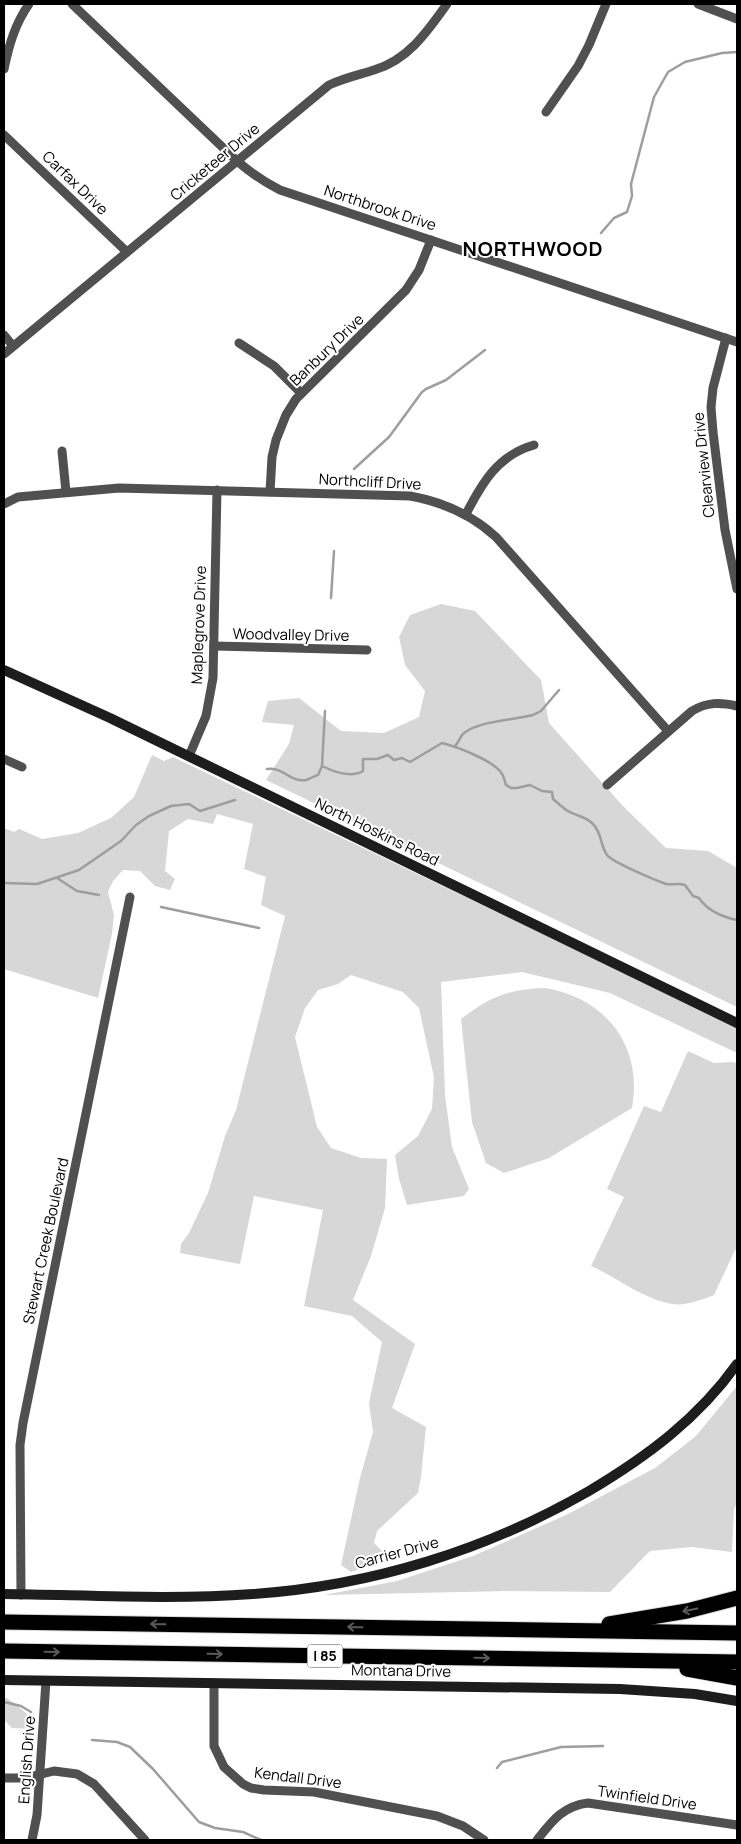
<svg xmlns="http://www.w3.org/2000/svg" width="741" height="1844" font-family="Manrope,sans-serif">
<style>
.green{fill:#d7d7d7}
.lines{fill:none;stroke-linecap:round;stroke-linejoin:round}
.stream{stroke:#9e9e9e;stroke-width:2.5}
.highway-casing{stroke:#dbdbdb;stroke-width:17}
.street{stroke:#505050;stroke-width:9}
.secondary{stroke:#1d1d1d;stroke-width:10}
.highway{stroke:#000;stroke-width:15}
.oneway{stroke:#595959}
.labels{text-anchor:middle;stroke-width:4;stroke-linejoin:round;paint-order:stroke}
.shield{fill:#fff;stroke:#4c4c4c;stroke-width:1}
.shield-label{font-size:14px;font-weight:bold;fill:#000}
.street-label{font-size:15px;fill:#000;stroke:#fff}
.district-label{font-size:20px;font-weight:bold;letter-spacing:1px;fill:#000;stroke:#fff}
</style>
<rect width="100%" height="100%" fill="#fff"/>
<g class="green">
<path d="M441,604l34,7 66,69 8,43 73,82 44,43 42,3 29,17v139l-471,-227 23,-36 5,-19 -32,-3 6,-21 31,-3 42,33 43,2 35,-16 6,-26 -20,-26 -6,-28 11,-22z"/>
<path d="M152,755l12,6 9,-4 564,270v26l-127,-60 -88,-21 -81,10 4,113 7,52 17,42 -5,7 -57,9 -8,-26 -4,-24 23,-19 14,-27 2,-32 -15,-69 -16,-16 -52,-17 -13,9 -20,6 -13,18 -10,29 22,90 14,21 30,10 26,1 -2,49 -14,48 -18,44 62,44 -23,64 34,19 -5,50 -3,16 -41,38 -3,12 11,11 -6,9 -28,9 -10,-7 19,-87 13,-46 -4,-29 13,-61 -30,-26 -48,-10 19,-96 -69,-14 -14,68 -60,-11 1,-9 8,-11 19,-40 17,-57 11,-26 49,-194 -24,-11 5,-28 -22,-8 9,-45 -36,-10 -4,10 -25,-5 -19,12 -4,40 10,8 -5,11 -15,-4 -15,-15 -17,-1 -10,11 -5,11 6,23 -2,19 -14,64 -94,-29v-141l10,4 5,-3 23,10 36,-6 33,-15 23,-21z"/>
<path d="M545,988c61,10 98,58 87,120l-83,50 -45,15 -18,-10 -14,-41 -11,-103c28,-22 48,-30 84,-31z"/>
<path d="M688,1051l26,12 18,-1 5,1v187h-2l-21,45c-12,5 -29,11 -42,9 -29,-5 -54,-26 -81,-38l33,-69 -17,-8 37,-83 17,6z"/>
<path d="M737,1386v117l-3,6 -2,43 -40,-5 -42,4 -40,41 -102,-1 -184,4 73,-14 76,-25 93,-41 89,-47 41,-32z"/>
<path d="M4,1698h3l18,14 9,11 -2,6 -20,-1 -8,-8z"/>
</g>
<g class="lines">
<g class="stream">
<path d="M601,233l13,-15 13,-6 5,-16 -1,-12 23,-87 14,-25 17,-10 37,-9 15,-1"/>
<path d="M354,469l35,-32 33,-45 4,-3 20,-9 39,-30"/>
<path d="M331,598l3,-47"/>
<path d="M455,746c4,-4 5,-10 9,-13 15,-12 49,-13 69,-18l8,-4 18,-21"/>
<path d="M322,766c12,6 29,12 41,5v-12h14l11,-4 6,5 8,-2 8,4 32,-19c13,3 53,18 60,31 2,3 3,8 4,11l5,3h6l13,-3 12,6 10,1 1,7c5,4 10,9 15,12 8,5 17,5 24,12 10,9 8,22 15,32 5,7 48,25 59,29 6,1 12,-1 19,1l8,11 6,2c9,13 23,19 38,22"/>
<path d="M267,769c15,-3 24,14 39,11 4,-1 8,-4 12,-5l4,-9 3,-55"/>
<path d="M57,878l20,13 22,4"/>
<path d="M4,883l33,1 42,-14 42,-29 15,-16 13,-9 22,-10 18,-2 11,7 35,-11"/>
<path d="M161,907l98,21"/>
<path d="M4,1702l17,4 10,6"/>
<path d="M92,1740l25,2 13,5 23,22 46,53 16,6 28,4 18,8"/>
<path d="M497,1768l5,-6 59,-15 42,-1"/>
</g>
<defs>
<g id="highway">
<path d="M4,1622l733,11"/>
<path d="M609,1624l78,-13 50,-13"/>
<path d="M4,1651l733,11"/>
<path d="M687,1669l50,9"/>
</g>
</defs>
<use href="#highway" class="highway-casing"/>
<g class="street">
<path d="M72,4l165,157c14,12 27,21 43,29l457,152"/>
<path d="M698,4l39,15"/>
<path d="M4,69c5,-24 11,-45 25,-65"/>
<path d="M546,112l32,-46 11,-21 17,-41"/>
<path d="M4,135l123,117"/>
<path d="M4,335l9,11"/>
<path d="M726,338l-13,50 -2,19 2,25 12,98 12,59"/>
<path d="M239,343l35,23 27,27"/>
<path d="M4,354l325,-269c15,-7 29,-10 45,-15 34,-10 53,-38 73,-66"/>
<path d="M62,451l4,41"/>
<path d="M270,492l2,-35 4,-17 10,-25 10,-16 110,-109 13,-20 12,-30"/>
<path d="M4,504l14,-7 101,-9 291,8c33,6 61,18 86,41l172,194"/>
<path d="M466,514c16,-31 32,-59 68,-69"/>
<path d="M214,646l153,4"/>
<path d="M189,756l17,-40 7,-38 4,-188"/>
<path d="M4,759l18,8"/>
<path d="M607,785l85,-74c15,-9 28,-9 45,-5"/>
<path d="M21,1595l-1,-150 3,-22 107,-526"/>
<path d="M214,1684v62l10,21 19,17 8,4 13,2 50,2 123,24 26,10 21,14"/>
<path d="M4,1778h21l29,-7 23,3 17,10 51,56"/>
<path d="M32,1840l5,-25 9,-134"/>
<path d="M537,1840c15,-19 26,-34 51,-37l149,22"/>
</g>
<g class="secondary">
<path d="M4,670l106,48 627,305"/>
<path d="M4,1594c83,1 166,6 249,0 118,-8 234,-44 336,-103 57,-34 109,-72 148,-127"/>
<path d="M4,1680l616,9 75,5 42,7"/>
</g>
<use href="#highway" class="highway"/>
</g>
<defs><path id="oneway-shaft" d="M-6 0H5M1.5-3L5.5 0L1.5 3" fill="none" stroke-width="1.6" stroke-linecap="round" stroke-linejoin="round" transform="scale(1.25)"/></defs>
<g class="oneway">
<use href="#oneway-shaft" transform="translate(690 1610) rotate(168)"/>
<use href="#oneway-shaft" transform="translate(158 1624) rotate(-179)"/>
<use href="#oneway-shaft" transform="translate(355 1627) rotate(-179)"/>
<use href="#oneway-shaft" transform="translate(52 1652) rotate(1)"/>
<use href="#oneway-shaft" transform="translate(215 1654) rotate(1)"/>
<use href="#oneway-shaft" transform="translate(482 1658) rotate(1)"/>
</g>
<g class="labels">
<rect class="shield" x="307.5" y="1644.5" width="35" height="23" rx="4"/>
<g class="shield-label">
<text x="325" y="1661">I 85</text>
</g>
<g class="street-label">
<text transform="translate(215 162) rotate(-40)" y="5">Cricketeer Drive</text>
<text transform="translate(75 183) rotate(44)" y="5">Carfax Drive</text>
<text transform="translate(380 208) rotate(18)" y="5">Northbrook Drive</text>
<text transform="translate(327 350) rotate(-44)" y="5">Banbury Drive</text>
<text transform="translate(704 465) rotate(-96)" y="5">Clearview Drive</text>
<text transform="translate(370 482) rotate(3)" y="5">Northcliff Drive</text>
<text transform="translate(199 625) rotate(-88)" y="5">Maplegrove Drive</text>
<text transform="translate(291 635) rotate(1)" y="5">Woodvalley Drive</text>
<text transform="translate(377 832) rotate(26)" y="5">North Hoskins Road</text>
<text transform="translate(46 1241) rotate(-78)" y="5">Stewart Creek Boulevard</text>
<text transform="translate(397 1553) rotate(-15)" y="5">Carrier Drive</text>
<text transform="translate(401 1671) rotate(1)" y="5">Montana Drive</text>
<text transform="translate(27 1760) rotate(-86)" y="5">English Drive</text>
<text transform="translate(298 1778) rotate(7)" y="5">Kendall Drive</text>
<text transform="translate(647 1798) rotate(8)" y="5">Twinfield Drive</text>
</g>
<g class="district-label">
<text x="533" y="256">NORTHWOOD</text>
</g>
</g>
<rect width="741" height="1844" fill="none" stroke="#000000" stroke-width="10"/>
</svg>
